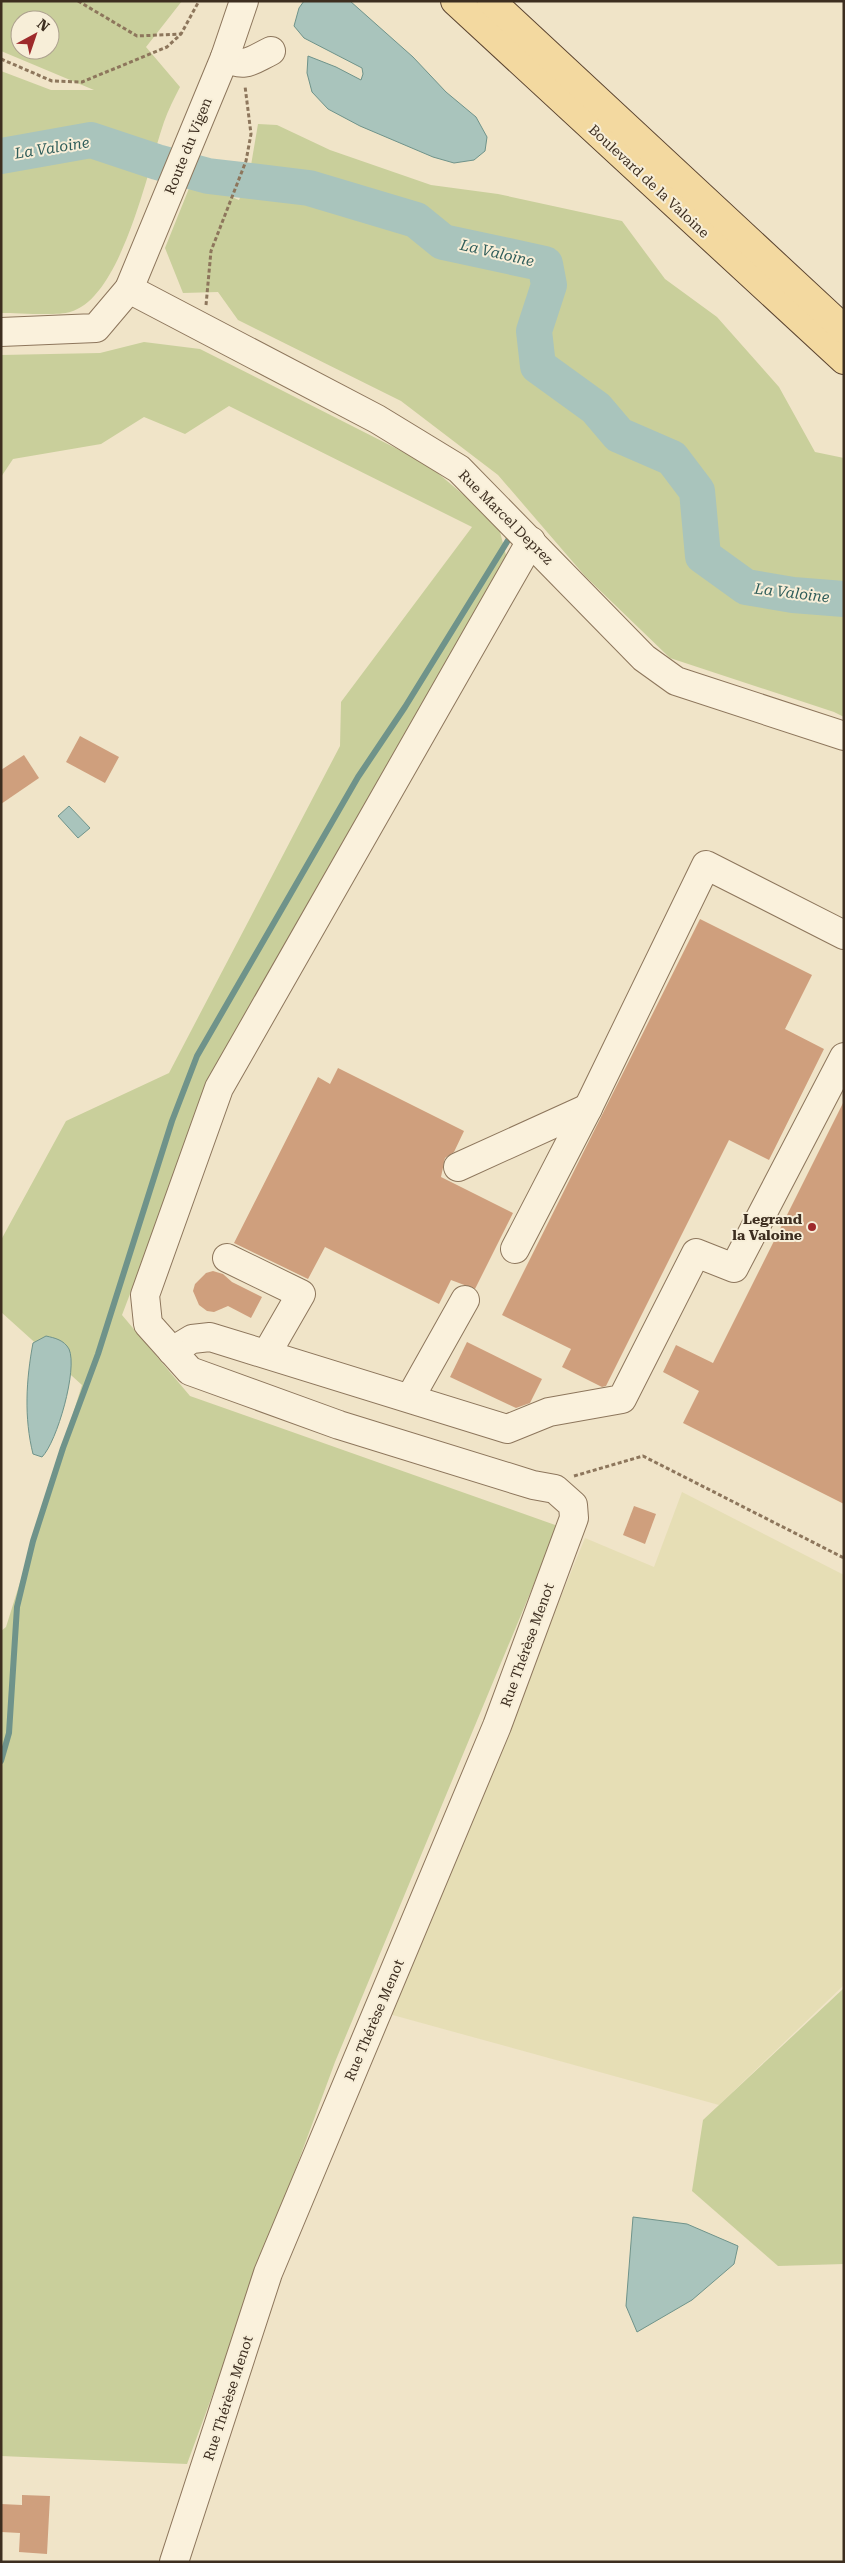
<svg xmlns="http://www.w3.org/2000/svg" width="845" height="2563" font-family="'Roboto Serif',serif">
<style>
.farmland{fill:#e6deb5}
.green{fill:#c9cf9b;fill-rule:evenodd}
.water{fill:#a9c4bc;stroke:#6f938a}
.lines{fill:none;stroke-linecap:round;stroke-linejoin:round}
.stream{stroke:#6f938a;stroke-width:6}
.river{stroke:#a9c4bc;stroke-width:36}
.building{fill:#cf9f7d}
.minor-casing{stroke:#8d765c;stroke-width:30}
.major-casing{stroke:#5b4430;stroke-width:30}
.path{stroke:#8d765c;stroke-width:3;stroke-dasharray:4 2.5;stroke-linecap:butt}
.minor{stroke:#faf1dc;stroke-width:28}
.major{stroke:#f3d9a0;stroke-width:28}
.poi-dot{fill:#9e2a2b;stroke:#f7eed8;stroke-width:2}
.labels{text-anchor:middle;stroke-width:4;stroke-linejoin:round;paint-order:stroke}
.street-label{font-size:14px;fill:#3d2e20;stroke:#f7eed8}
.poi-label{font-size:14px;font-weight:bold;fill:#3d2e20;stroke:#f7eed8;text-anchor:end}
.water-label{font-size:15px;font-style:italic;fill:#2f5d5a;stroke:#f7eed8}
</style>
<rect width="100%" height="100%" fill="#f0e4c8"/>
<path class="farmland" d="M682,1492l162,83v410l-125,120 -330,-91 196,-476 69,29z"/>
<g class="green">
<path d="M1,1h181l-36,46 34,40c-6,12 -12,23 -16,35 -16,46 -42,176 -94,190 -12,4 -53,1 -69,1v-242l50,19h43l-93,-39zM20,20h30v30h-30z"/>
<path d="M258,124l19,1 53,25 101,35 67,9 124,27 43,58 52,38 62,70 36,65 29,6v259l-10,-5 -164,-54 -85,-82 -87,-101 -97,-74 -163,-81 -20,-28 -35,1 -18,-45 27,-67 47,19 10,-23z"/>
<path d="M144,342l56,7 227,115 71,60 9,35 -289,504 -96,252 68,81 368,130 -223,536 -148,402 -186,-8v-825l5,-4 76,-242 -81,-73v-72l65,-119 103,-48 171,-327 1,-44 131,-175 -243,-121 -44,28 -41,-17 -43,27 -88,15 -12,18v-122l99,-2z"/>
<path d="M844,1988v276l-66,2 -86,-75 11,-71z"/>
</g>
<g class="water">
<path d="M304,1h46l63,56 33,35 30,25 11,20 -2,14 -11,9 -20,3 -21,-6 -73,-31 -32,-17 -16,-17 -5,-19 1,-17 28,11 25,13 2,-6 -1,-6 -58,-30 -10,-12 5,-18z"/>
<path d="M69,806l21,22 -12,10 -20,-22z"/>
<path d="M46,1336c9,2 18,4 23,13 9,20 -12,93 -27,108l-9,-3c-9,-36 -7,-74 0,-111z"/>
<path d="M633,2217l54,7 51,22 -4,18 -42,36 -55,32 -11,-26z"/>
</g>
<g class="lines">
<path class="stream" d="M1,1761l8,-28 8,-126 16,-66 30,-93 35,-94 74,-233 25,-65 161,-279 47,-70 105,-170"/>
<path class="river" d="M1,156l90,-16 66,22 51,14 101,12 107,32 27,22 102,22 4,21 -15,46 4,35 58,42 23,27 53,23 25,33 6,65 43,31 47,8 51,4"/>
</g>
<g class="building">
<path d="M80,736l39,21 -14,26 -39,-21z"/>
<path d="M24,755l15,23 -38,26v-34z"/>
<path d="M700,919l112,56 -27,54 39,20 -55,111 -40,-20 -123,246 -4,1 -40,-20 9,-18 -69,-34z"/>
<path d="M338,1068l126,63 -10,21 -9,6 -4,19 72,36 -38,76 -24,-9 -12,24 -114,-57 -17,32 -74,-36 84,-166 12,7z"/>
<path d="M844,1101v403l-161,-81 16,-32 -36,-19 13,-27 37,18z"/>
<path d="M213,1271l10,3 9,8 30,15 -11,21 -23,-12 -14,6 -7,-1 -8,-6 -6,-14 2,-7 11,-11z"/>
<path d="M467,1342l75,37 -12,24 -14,5 -66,-31z"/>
<path d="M634,1506l22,8 -11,30 -22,-9z"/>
<path d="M22,2495l28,1 -3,58 -28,-2 1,-19 -19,-1v-28l21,1z"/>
</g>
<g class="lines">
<defs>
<g id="minor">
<path d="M225,57c20,12 27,3 46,-6"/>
<path d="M129,289l248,130 82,50 185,189 32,23 168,55"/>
<path d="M1,332l95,-4 33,-39 96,-232 19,-56"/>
<path d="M458,1167l130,-59"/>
<path d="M515,1249l73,-141 118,-243 138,70"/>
<path d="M227,1258l74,36 -34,59"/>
<path d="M172,1351l20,-12 18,-2 297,92 42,-17 73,-13 74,-146 38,15 110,-211"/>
<path d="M410,1398l55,-98"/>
<path d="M174,2562l94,-289 229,-547 77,-208 -1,-13 -18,-16 -22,-4 -194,-60 -149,-54 -42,-47 -3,-29 74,-207 312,-547"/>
</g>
<g id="major">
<path d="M455,1l389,359"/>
<path d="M491,1l353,328"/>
</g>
</defs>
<use href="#minor" class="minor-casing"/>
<use href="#major" class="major-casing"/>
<g class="path">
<path d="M78,1l59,35 44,-2"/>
<path d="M1,59l51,22 30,1 85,-35 14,-13 18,-33"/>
<path d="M206,305l5,-54 35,-90 5,-27 -6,-48"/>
<path d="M574,1476l69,-20 201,102"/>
</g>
<use href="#minor" class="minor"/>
<use href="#major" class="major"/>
</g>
<circle class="poi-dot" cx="812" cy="1227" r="5"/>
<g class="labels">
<g class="street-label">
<text transform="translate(188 146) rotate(-68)" y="5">Route du Vigen</text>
<text transform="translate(649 181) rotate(43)" y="5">Boulevard de la Valoine</text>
<text transform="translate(506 517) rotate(45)" y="5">Rue Marcel Deprez</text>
<text transform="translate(527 1645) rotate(-70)" y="5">Rue Thérèse Menot</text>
<text transform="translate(374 2020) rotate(-67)" y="5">Rue Thérèse Menot</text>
<text transform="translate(228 2398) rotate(-72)" y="5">Rue Thérèse Menot</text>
</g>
<g class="poi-label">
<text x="802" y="1224">Legrand<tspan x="802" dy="16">la Valoine</tspan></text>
</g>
<g class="water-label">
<text transform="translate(52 148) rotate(-9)" y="5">La Valoine</text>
<text transform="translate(497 253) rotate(13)" y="5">La Valoine</text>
<text transform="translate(792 593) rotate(7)" y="5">La Valoine</text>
</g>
</g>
<rect width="845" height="2563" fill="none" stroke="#3d2e20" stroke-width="5"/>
<g transform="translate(35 35) rotate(40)"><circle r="24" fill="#f7eed8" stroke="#ada18e"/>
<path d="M0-4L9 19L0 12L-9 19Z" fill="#9e2a2b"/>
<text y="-8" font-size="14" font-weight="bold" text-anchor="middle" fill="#3d2e20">N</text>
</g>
</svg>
